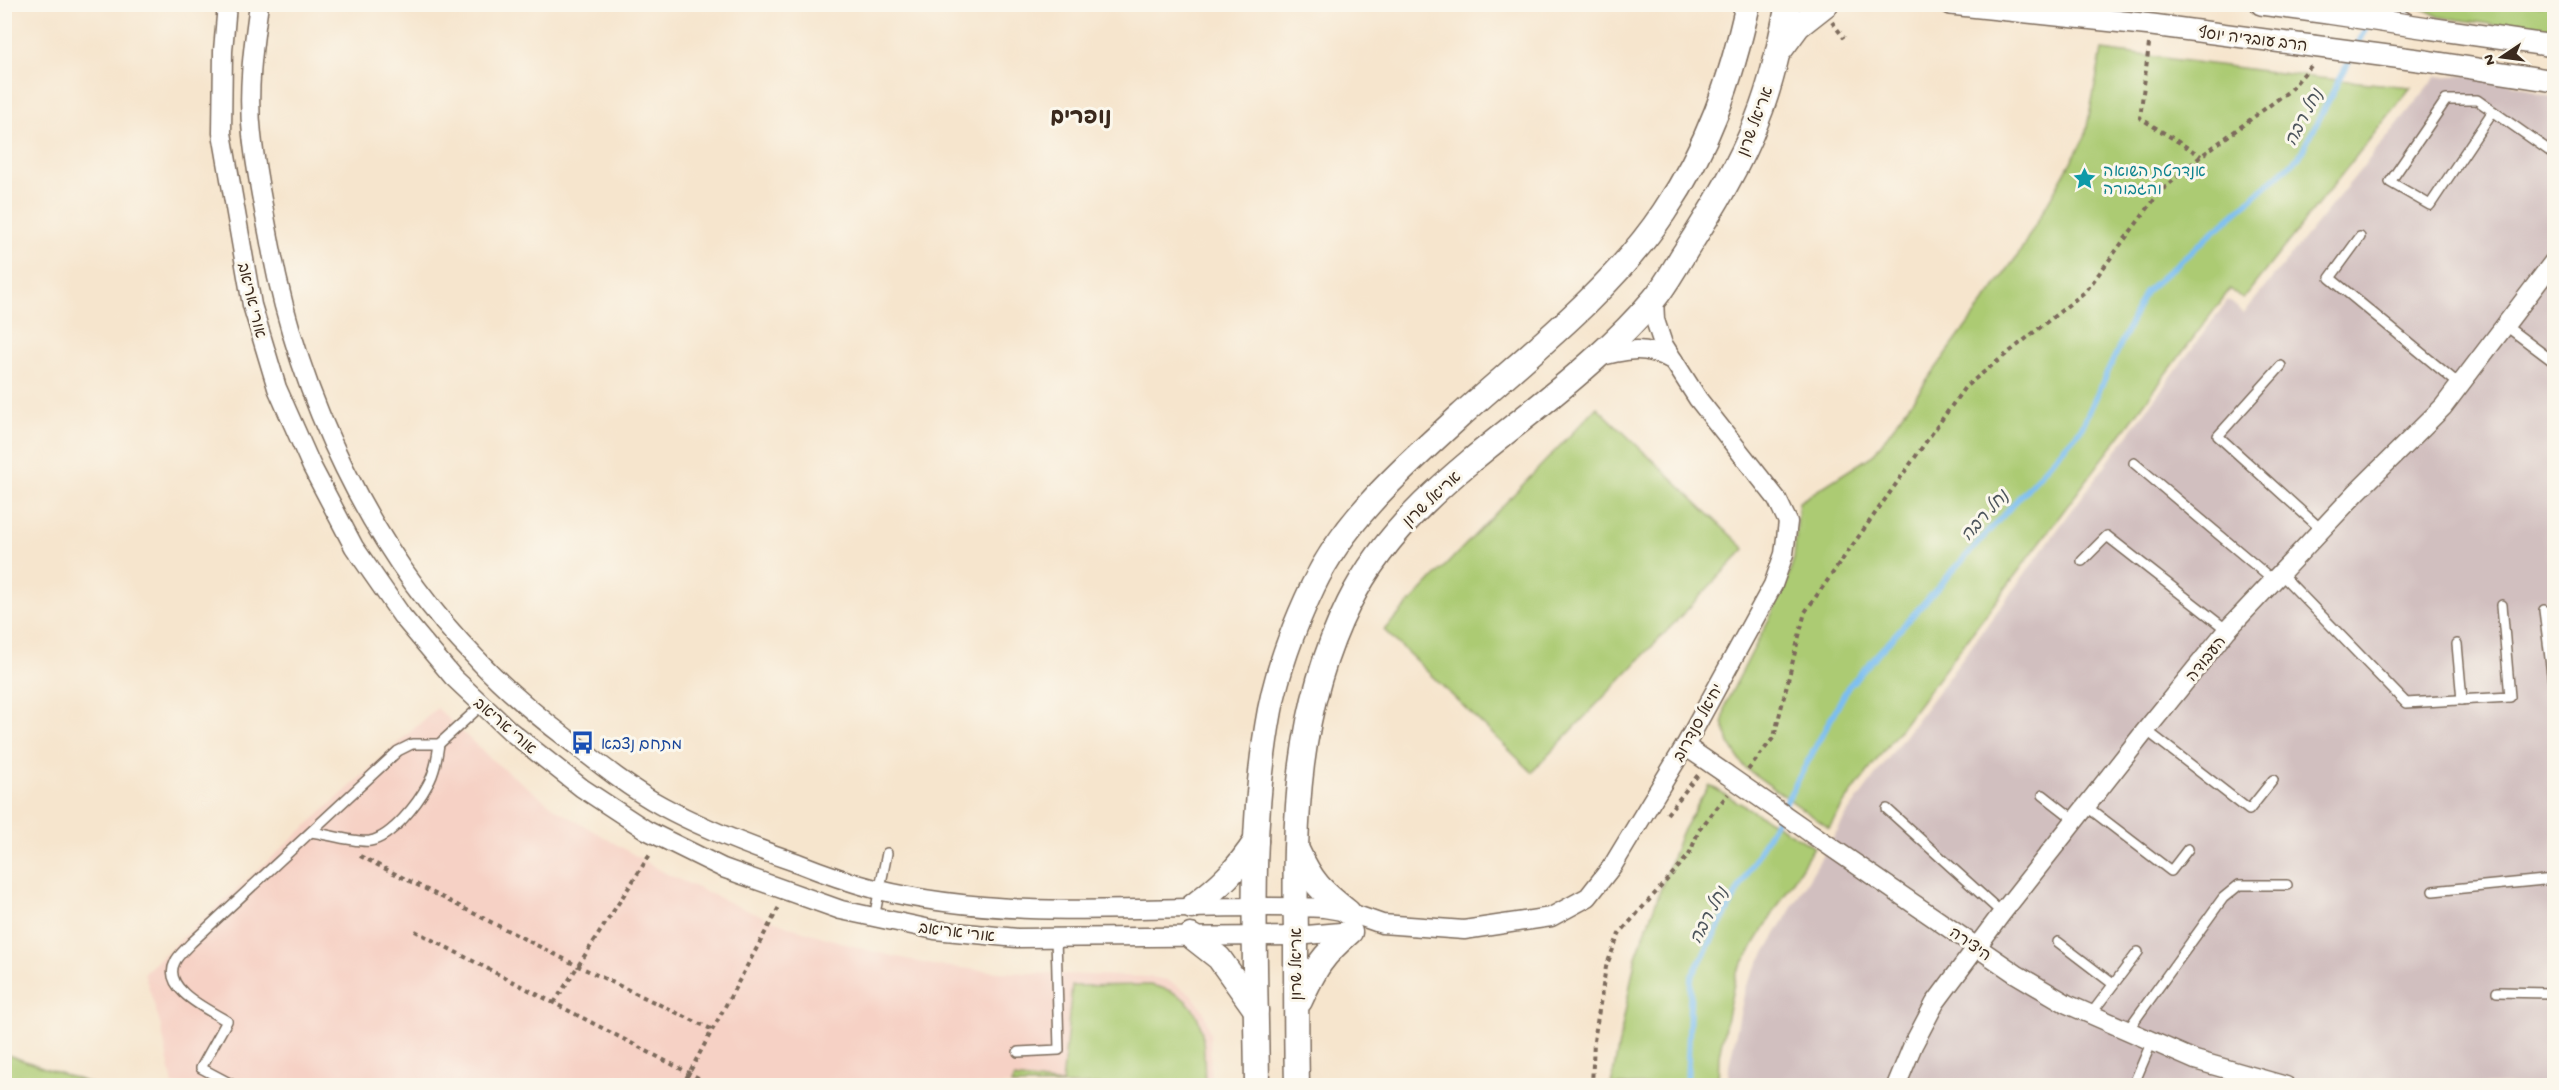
<svg xmlns="http://www.w3.org/2000/svg" width="2559" height="1090" font-family="'Gochi Hand','Playpen Sans Hebrew',sans-serif">
<style>
.built{fill:#f6d1c5}
.industrial{fill:#d1bfbf}
.green{fill:#accb73;stroke:#747a48;stroke-width:1.5}
.lines{fill:none;stroke-linecap:round;stroke-linejoin:round}
.stream{stroke:#7abef1;stroke-width:6}
.service-casing{stroke:#7c6b5b;stroke-width:12}
.minor-casing{stroke:#7c6b5b;stroke-width:21}
.tertiary-casing{stroke:#7c6b5b;stroke-width:24}
.secondary-casing{stroke:#7c6b5b;stroke-width:27}
.path{stroke:#7c6b5b;stroke-width:4;stroke-dasharray:4.5 4.5;stroke-linecap:butt}
.service{stroke:#fff;stroke-width:9}
.minor{stroke:#fff;stroke-width:18}
.tertiary{stroke:#fff;stroke-width:21}
.secondary{stroke:#fff;stroke-width:24}
.minor-bridge-casing{stroke:#7c6b5b;stroke-width:21;stroke-linecap:butt}
.tertiary-bridge-casing{stroke:#7c6b5b;stroke-width:24;stroke-linecap:butt}
.minor-bridge{stroke:#fff;stroke-width:18}
.tertiary-bridge{stroke:#fff;stroke-width:21}
.labels{text-anchor:middle;stroke-width:6;stroke-linejoin:round;paint-order:stroke}
.street-label{font-size:16px;fill:#3b2a1e;stroke:#fbf7ec}
.culture-label{font-size:16px;fill:#0d838f;stroke:#fbf7ec;text-anchor:start}
.transit-label{font-size:16px;fill:#164399;stroke:#fbf7ec;text-anchor:start}
.water-label{font-size:18px;font-style:italic;fill:#4e565d;stroke:#fbf7ec}
.district-label{font-size:22px;font-weight:bold;fill:#3b2a1e;stroke:#fbf7ec}
</style>
<rect width="100%" height="100%" fill="#fbf7ec"/>
<filter id="ink" filterUnits="userSpaceOnUse"><feTurbulence type="fractalNoise" baseFrequency=".0167" numOctaves="2"/><feDisplacementMap in="SourceGraphic" scale="12" xChannelSelector="R" yChannelSelector="G"/><feConvolveMatrix kernelMatrix="1 2 1 2 8 2 1 2 1" color-interpolation-filters="sRGB"/></filter>
<filter id="wash" filterUnits="userSpaceOnUse"><feTurbulence type="fractalNoise" baseFrequency=".008" numOctaves="4" result="noise"/><feDisplacementMap in="SourceGraphic" scale="24" xChannelSelector="R" yChannelSelector="G"/><feGaussianBlur stdDeviation="1.35" result="paint"/><feColorMatrix in="noise" values="0 0 0 0 0 0 0 0 0 0 0 0 0 0 0 0 0 1.4 0 .05"/><feComposite in="paint" operator="in"/></filter>
<g filter="url(#wash)">
<rect width="100%" height="100%" fill="#f6e5cd"/>
<path class="built" d="M437,708l55,52 64,49 109,64 72,33 56,22 74,22 65,15 67,7 151,5 17,3 24,14 12,16 7,23 1,52h-1038l-12,-58 -17,-54z"/>
<path class="industrial" d="M2484,74l70,24v987l-826,1 1,-20 17,-81 103,-174 379,-511 16,13 192,-236z"/>
<g class="green">
<path d="M2415,5h139v28l-114,-16z"/>
<path d="M2102,50l217,28 92,9 -168,212 -13,-10 -387,516 -14,23 -85,-61 -15,-24 -6,-21 3,-19 60,-117 8,-28 5,-56 74,-47 145,-200 67,-118z"/>
<path d="M1597,407l148,142 -213,223 -148,-142z"/>
<path d="M1709,785l105,62 -78,127 -17,81 -1,30h-107l24,-125 46,-127z"/>
<path d="M1150,985c59,11 53,51 55,100h-194l3,-7 48,6 10,-98z"/>
<path d="M4,1054h1l89,31h-89z"/>
</g>
<g class="lines">
<path class="stream" d="M1687,1086l4,-108 157,-291 233,-258 64,-137 154,-135 70,-134"/>
</g>
</g>
<g filter="url(#ink)">
<g class="lines">
<defs>
<g id="service">
<path d="M2493,111l-63,94 -40,-23 56,-82h31l77,54"/>
<path d="M2360,237l-30,41 130,107"/>
<path d="M2506,326l48,36"/>
<path d="M2281,366l-63,70 104,94"/>
<path d="M2134,463l140,118"/>
<path d="M2082,561l25,-25 120,94"/>
<path d="M2280,573l126,130 104,-6 -8,-92"/>
<path d="M2544,610l10,80"/>
<path d="M2457,644l5,56"/>
<path d="M2146,730l103,80 24,-30"/>
<path d="M2043,795l32,25"/>
<path d="M2086,806l85,65 17,-22"/>
<path d="M1887,809l115,104"/>
<path d="M311,832c16,2 44,11 59,9 22,-4 48,-38 58,-57 7,-12 9,-26 11,-40"/>
<path d="M2433,891l121,-12"/>
<path d="M874,918l13,-65"/>
<path d="M2058,942l55,42"/>
<path d="M2497,992l57,1"/>
<path d="M2091,1014l47,-62"/>
<path d="M2127,1031l96,-133 16,-13h48"/>
<path d="M1018,1052l41,-2 -3,-113"/>
<path d="M235,1086l-34,-18 26,-47c-18,-11 -66,-32 -52,-59 3,-7 11,-13 16,-19l207,-192 14,-7h27l43,-39"/>
<path d="M2133,1086l19,-45"/>
</g>
<g id="minor">
<path d="M227,4l-4,47 -1,82 30,172 25,83 35,79 42,80 48,69 51,61 57,54 72,57 64,42 77,38 118,42 94,20 82,8 279,-2 56,-5"/>
<path d="M259,4c-6,43 -12,88 -7,131 4,38 12,75 19,113 28,148 99,302 206,411 28,30 59,56 92,81 29,23 60,48 93,66 44,24 89,41 136,57 25,10 51,19 77,26 144,36 302,13 449,19l24,4 34,12 82,6 87,-13 37,-20 25,-32 72,-119 88,-161 11,-31 4,-32 -11,-23 -79,-100 -35,-55 -8,-24 -1,-21"/>
<path d="M2384,4l15,14 12,7"/>
<path d="M1598,357c31,-8 47,-12 76,4"/>
<path d="M1685,746l41,28"/>
<path d="M1812,834l204,140 51,30 128,56 91,26"/>
<path d="M1896,1086l17,-41 22,-42 67,-90 144,-183 81,-100 130,-138 86,-85 111,-146"/>
</g>
<g id="tertiary">
<path d="M1951,4l201,21 160,21"/>
<path d="M2261,4l67,9"/>
<path d="M2428,28l126,18"/>
<path d="M2426,61l128,20"/>
</g>
<g id="secondary">
<path d="M1781,49l17,-23 28,-22"/>
<path d="M1297,850c15,32 23,40 51,62"/>
<path d="M1192,907c28,-21 45,-37 64,-66"/>
<path d="M1191,936l28,22 37,52"/>
<path d="M1300,1001c15,-33 22,-45 50,-69"/>
<path d="M1257,1086c-1,-125 -10,-253 13,-376 8,-42 25,-86 43,-124 33,-69 92,-119 147,-170 68,-61 153,-127 204,-204 44,-65 67,-131 84,-208"/>
<path d="M1297,1086c-1,-51 -1,-101 -1,-151 -2,-116 0,-226 53,-332 53,-107 162,-167 248,-246 19,-17 40,-38 57,-58 12,-14 21,-32 31,-47 27,-43 54,-85 72,-132 15,-37 23,-77 31,-116"/>
</g>
</defs>
<use href="#service" class="service-casing"/>
<use href="#minor" class="minor-casing"/>
<use href="#tertiary" class="tertiary-casing"/>
<use href="#secondary" class="secondary-casing"/>
<g class="path">
<path d="M1832,22l12,16"/>
<path d="M2149,44l-9,74 61,38"/>
<path d="M1748,770l26,-33 31,-125 160,-225 121,-96 74,-99 41,-36 88,-65 22,-25"/>
<path d="M1667,814l31,-39"/>
<path d="M360,856l218,110 135,64"/>
<path d="M415,931l299,155"/>
<path d="M554,1003l97,-150"/>
<path d="M682,1086l97,-179"/>
<path d="M1592,1086l2,-45 12,-74 13,-33 70,-79 10,-25 29,-36"/>
</g>
<use href="#service" class="service"/>
<use href="#minor" class="minor"/>
<use href="#tertiary" class="tertiary"/>
<use href="#secondary" class="secondary"/>
<defs>
<path id="minor-bridge" d="M1726,774l86,60"/>
<g id="tertiary-bridge">
<path d="M2328,13l100,15"/>
<path d="M2312,46l114,15"/>
</g>
</defs>
<use href="#minor-bridge" class="minor-bridge-casing"/>
<use href="#tertiary-bridge" class="tertiary-bridge-casing"/>
<use href="#minor-bridge" class="minor-bridge"/>
<use href="#tertiary-bridge" class="tertiary-bridge"/>
</g>
</g>
<defs>
<symbol id="sight-bare" viewBox="-9 -9 18 18"><path d="M0-6L1.8-2.2L6-1.7L2.9 1.2L3.7 5.4L0 3.3L-3.7 5.4L-2.9 1.2L-6-1.7L-1.8-2.2Z" fill="#0f9aa8" stroke="#fbf7ec" stroke-width="2.5" paint-order="stroke"/></symbol>
<symbol id="bus-bare" viewBox="-9 -9 18 18"><path d="M-5-6H5V4H4V6H2V4H-2V6H-4V4H-5ZM-3.5-4V0h7V-4ZM-3.5 1.2v1.5H-2V1.2ZM2 1.2v1.5H3.5V1.2Z" fill="#1a4fb4" stroke="#fbf7ec" stroke-width="2.5" paint-order="stroke"/></symbol>
</defs>
<g fill-rule="evenodd">
<use href="#sight-bare" x="2068" y="162" width="33" height="33"/>
<use href="#bus-bare" x="566" y="726" width="33" height="33"/>
</g>
<g class="labels">
<g class="street-label">
<text transform="translate(2253 38) rotate(7)" y="6">הרב עובדיה יוסף</text>
<text transform="translate(1754 121) rotate(-69)" y="6">אריאל שרון</text>
<text transform="translate(253 300) rotate(76)" y="6">אורי אריאב</text>
<text transform="translate(1431 498) rotate(-43)" y="6">אריאל שרון</text>
<text transform="translate(2205 658) rotate(-51)" y="6">העבודה</text>
<text transform="translate(1697 722) rotate(-61)" y="6">יחיאל סנדרוב</text>
<text transform="translate(506 725) rotate(41)" y="6">אורי אריאב</text>
<text transform="translate(957 931) rotate(7)" y="6">אורי אריאב</text>
<text transform="translate(1971 943) rotate(35)" y="6">היצירה</text>
<text transform="translate(1295 964) rotate(-90)" y="6">אריאל שרון</text>
</g>
<g class="culture-label">
<text x="2103" y="176">אנדרטת השואה<tspan x="2103" dy="18">והגבורה</tspan></text>
</g>
<g class="transit-label">
<text x="601" y="749">מתחם נצבא</text>
</g>
<g class="water-label">
<text transform="translate(2303 117) rotate(-62)" y="6">נחל רבה</text>
<text transform="translate(1984 515) rotate(-48)" y="6">נחל רבה</text>
<text transform="translate(1708 915) rotate(-62)" y="6">נחל רבה</text>
</g>
<g class="district-label">
<text x="1081" y="123">נופרים</text>
</g>
</g>
<rect width="2559" height="1090" fill="none" stroke="#fbf7ec" stroke-width="24"/>
<g transform="translate(2502 57) rotate(257)" stroke="#fbf7ec" stroke-width="4.5" paint-order="stroke">
<path d="M0-4.5L10 22L0 15L-10 22Z" fill="#3b2a1e"/>
<text y="-9" font-size="16" font-weight="bold" text-anchor="middle" fill="#3b2a1e">N</text>
</g>
</svg>
